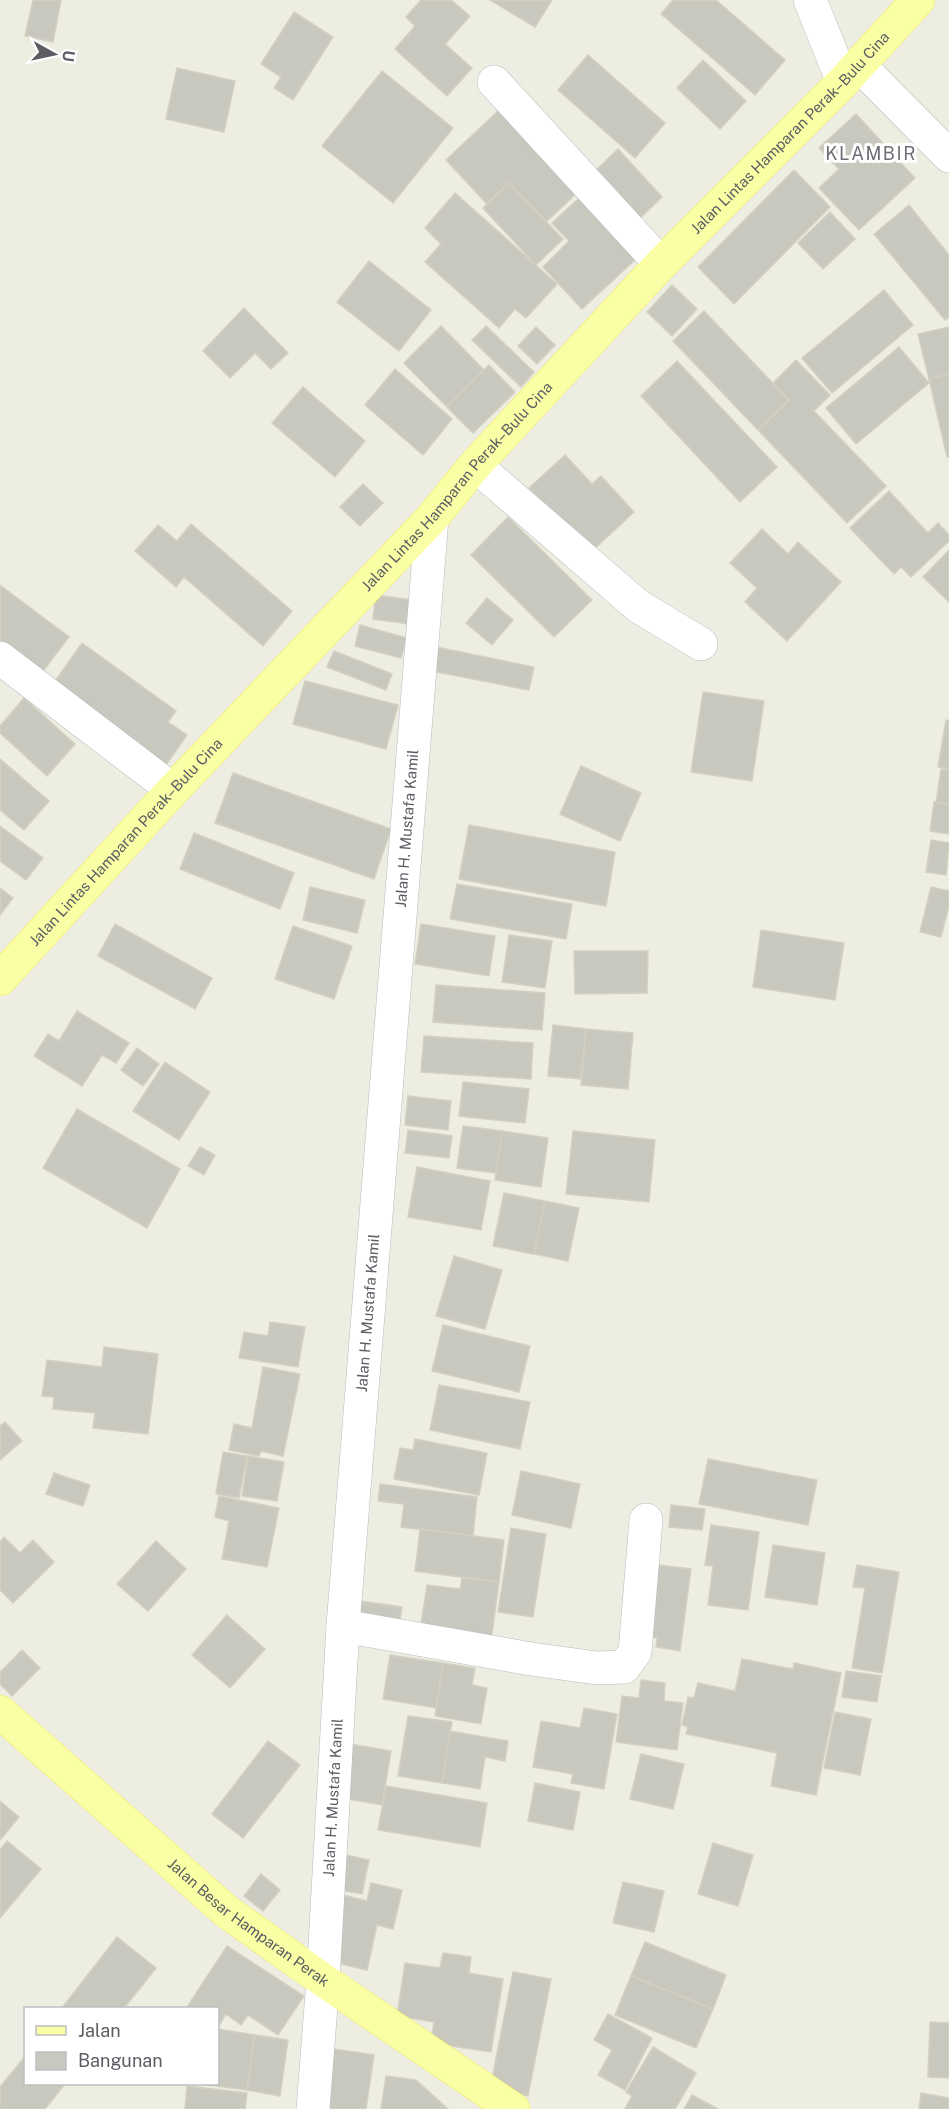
<svg xmlns="http://www.w3.org/2000/svg" width="949" height="2109" font-family="'Public Sans',sans-serif">
<style>
.building{fill:#c8c8be;stroke:#d2d1c1;stroke-width:1.5}
.lines{fill:none;stroke-linecap:round;stroke-linejoin:round}
.minor-casing{stroke:#babbc1;stroke-width:34}
.major-casing{stroke:#f2e857;stroke-width:34}
.minor{stroke:#fff;stroke-width:33}
.major{stroke:#faffa6;stroke-width:33}
.labels{text-anchor:middle;stroke-width:6;stroke-linejoin:round;paint-order:stroke}
.street-label{font-size:15px;fill:#5b5d63;stroke:#fff}
.quarter-label{font-size:18px;letter-spacing:1.5px;fill:#6c6e75;stroke:#fff}
</style>
<rect width="100%" height="100%" fill="#eeede2"/>
<g class="building">
<path d="M33,0h28l-8,42 -28,-6z"/>
<path d="M421,0h30l19,16 -25,28 27,24 -25,28 -52,-47 20,-23 -9,-9z"/>
<path d="M490,0h62l-17,27z"/>
<path d="M673,0h43l69,60 -30,35 -94,-81z"/>
<path d="M294,12l39,25 -40,63 -19,-12 7,-11 -20,-13z"/>
<path d="M588,55l77,68 -30,35 -77,-68z"/>
<path d="M703,60l43,41 -26,28 -43,-41z"/>
<path d="M177,68l58,13 -11,51 -58,-13z"/>
<path d="M382,71l71,57 -60,75 -71,-57z"/>
<path d="M501,108l78,83 -33,31 -37,-39 -22,21 -41,-44z"/>
<path d="M856,114l59,64 -56,52 -40,-42 20,-19 -20,-21z"/>
<path d="M618,149l44,48 -26,25 -45,-47z"/>
<path d="M794,170l36,37 -96,97 -36,-37z"/>
<path d="M509,183l54,56 -27,26 -53,-57z"/>
<path d="M455,193l102,91 -31,34 -11,-9 -16,19 -74,-66 16,-18 -16,-16z"/>
<path d="M579,198l57,61 -54,50 -39,-42 26,-26 -17,-18z"/>
<path d="M909,205l40,50v62l-4,3 -71,-86z"/>
<path d="M830,212l25,27 -32,30 -25,-26z"/>
<path d="M369,261l62,49 -32,41 -62,-49z"/>
<path d="M672,285l25,24 -25,27 -25,-24z"/>
<path d="M884,290l29,35 -81,68 -30,-35z"/>
<path d="M244,308l44,45 -17,16 -16,-16 -25,25 -27,-27z"/>
<path d="M704,311l85,89 -31,30 -85,-89z"/>
<path d="M441,326l43,44 -37,37 -43,-44z"/>
<path d="M486,326l48,46 -13,15 -49,-47z"/>
<path d="M536,327l19,18 -18,19 -19,-18z"/>
<path d="M949,327v47l-20,5 -11,-45z"/>
<path d="M899,347l30,36 -73,61 -30,-36z"/>
<path d="M796,360l34,35 -16,16 72,75 -39,37 -89,-93 31,-30 -16,-17z"/>
<path d="M677,361l100,106 -37,35 -99,-106z"/>
<path d="M489,365l26,27 -42,41 -26,-26z"/>
<path d="M395,369l57,50 -29,36 -58,-50z"/>
<path d="M949,374v83h-2l-18,-78z"/>
<path d="M303,387l62,54 -30,36 -63,-54z"/>
<path d="M565,455l27,29 9,-8 33,36 -45,42 -60,-66z"/>
<path d="M363,484l20,19 -23,23 -20,-19z"/>
<path d="M889,491l39,42 10,-10 11,12v6l-38,36 -10,-10 -7,7 -44,-46z"/>
<path d="M508,517l84,83 -38,37 -83,-82z"/>
<path d="M191,524l101,87 -29,35 -79,-69 -8,10 -41,-36 23,-26 19,16z"/>
<path d="M762,529l26,25 10,-12 43,40 -54,59 -42,-39 12,-14 -27,-25z"/>
<path d="M949,550v52l-26,-25z"/>
<path d="M0,585l69,52 -32,42 -37,-28z"/>
<path d="M376,595l36,5 -3,24 -36,-5z"/>
<path d="M487,598l26,22 -21,25 -26,-22z"/>
<path d="M360,625l47,13 -6,20 -46,-12z"/>
<path d="M82,643l94,68 -8,11 19,13 -26,37 -113,-81z"/>
<path d="M436,647l98,20 -5,23 -98,-19z"/>
<path d="M334,651l58,23 -6,16 -59,-23z"/>
<path d="M305,681l93,24 -12,44 -93,-25z"/>
<path d="M703,692l61,9 -12,80 -61,-9z"/>
<path d="M24,698l51,46 -28,32 -47,-43v-7z"/>
<path d="M946,720l3,1v48l-11,-2z"/>
<path d="M0,759l49,42 -25,29 -24,-20z"/>
<path d="M581,766l60,27 -21,48 -60,-27z"/>
<path d="M941,769l8,1v34l-13,-1z"/>
<path d="M233,773l158,56 -17,50 -159,-56z"/>
<path d="M934,802l15,3v29l-19,-3z"/>
<path d="M469,825l146,27 -9,54 -147,-27z"/>
<path d="M0,826l43,32 -17,22 -26,-19z"/>
<path d="M194,833l100,40 -14,36 -100,-40z"/>
<path d="M931,840l18,3 -3,32 -20,-3z"/>
<path d="M457,884l115,20 -6,35 -116,-20z"/>
<path d="M310,887l55,13 -8,33 -54,-13z"/>
<path d="M931,887l18,4v14l-8,32 -21,-5z"/>
<path d="M0,888l13,10 -13,17z"/>
<path d="M115,924l97,54 -17,31 -97,-53z"/>
<path d="M421,924l74,12 -6,40 -74,-12z"/>
<path d="M293,926l59,20 -18,53 -59,-20z"/>
<path d="M761,930l83,13 -9,57 -82,-13z"/>
<path d="M509,935l43,6 -7,47 -43,-6z"/>
<path d="M574,951h74l-1,42 -72,1z"/>
<path d="M436,985l109,8 -3,37 -109,-8z"/>
<path d="M77,1011l52,32 -13,20 -14,-8 -20,31 -48,-30 14,-22 11,7z"/>
<path d="M553,1025l33,4 -5,50 -33,-3z"/>
<path d="M586,1029l47,4 -5,56 -47,-4z"/>
<path d="M424,1036l109,7 -2,36 -110,-7z"/>
<path d="M137,1048l22,16 -16,22 -22,-16z"/>
<path d="M165,1062l45,30 -31,48 -46,-29z"/>
<path d="M463,1082l66,7 -4,34 -66,-7z"/>
<path d="M408,1096l43,5 -3,29 -43,-5z"/>
<path d="M77,1109l103,60 -33,59 -104,-60z"/>
<path d="M463,1126l39,5 -6,42 -39,-5z"/>
<path d="M408,1130l44,6 -3,22 -44,-5z"/>
<path d="M502,1131l46,7 -7,49 -46,-7z"/>
<path d="M573,1131l82,9 -6,62 -83,-8z"/>
<path d="M200,1147l15,8 -11,20 -16,-9z"/>
<path d="M417,1167l73,14 -9,49 -73,-13z"/>
<path d="M504,1193l41,8 -11,53 -41,-8z"/>
<path d="M545,1201l34,7 -11,53 -34,-7z"/>
<path d="M454,1256l48,14 -17,59 -49,-13z"/>
<path d="M270,1322l35,5 -7,40 -59,-9 5,-26 24,4z"/>
<path d="M443,1325l87,21 -11,46 -87,-21z"/>
<path d="M104,1347l54,7 -10,80 -55,-6 2,-15 -42,-4 1,-12 -12,-1 5,-36 55,7z"/>
<path d="M263,1367l37,7 -17,82 -22,-5 -2,5 -30,-6 5,-26 18,4z"/>
<path d="M439,1385l91,17 -10,47 -90,-19z"/>
<path d="M5,1422l17,19 -22,19v-34z"/>
<path d="M415,1439l72,14 -8,42 -85,-16 6,-31 13,2z"/>
<path d="M223,1452l24,4 -8,42 -23,-4z"/>
<path d="M248,1456l36,6 -7,39 -35,-5z"/>
<path d="M708,1459l109,21 -9,45 -109,-21z"/>
<path d="M521,1471l59,13 -9,44 -59,-13z"/>
<path d="M54,1473l36,12 -7,21 -37,-12z"/>
<path d="M380,1484l97,13 -4,39 -72,-9 3,-23 -26,-3z"/>
<path d="M219,1496l60,12 -12,59 -45,-8 7,-38 -14,-4z"/>
<path d="M671,1505l34,4 -3,21 -33,-3z"/>
<path d="M711,1525l48,7 -11,78 -40,-5 5,-39 -8,-1z"/>
<path d="M511,1528l35,6 -13,83 -35,-5z"/>
<path d="M420,1529l84,11 -5,42 -84,-11z"/>
<path d="M4,1537l16,16 13,-13 21,22 -41,41 -13,-13v-48z"/>
<path d="M156,1541l30,28 -38,42 -31,-27z"/>
<path d="M773,1545l52,8 -8,52 -52,-8z"/>
<path d="M651,1564l40,5 -11,82 -24,-4 1,-9 -15,-2z"/>
<path d="M857,1565l42,7 -17,101 -30,-5 13,-80 -12,-1z"/>
<path d="M462,1578l37,4 -8,59 -71,-10 7,-46 33,4z"/>
<path d="M360,1601l42,6 -3,19 -42,-6z"/>
<path d="M227,1615l38,34 -35,39 -38,-33z"/>
<path d="M22,1650l18,18 -28,28 -12,-12v-12z"/>
<path d="M390,1655l53,8 -7,45 -53,-9z"/>
<path d="M742,1659l51,10 1,-6 47,10 -25,122 -45,-9 6,-33 -91,-19 2,-7 -6,-2 6,-28 6,1 4,-15 37,8z"/>
<path d="M443,1663l32,5 -3,17 15,3 -6,36 -46,-8z"/>
<path d="M846,1671l35,5 -4,26 -35,-5z"/>
<path d="M641,1680l24,3 -1,18 19,2 -6,47 -61,-8 6,-46 17,2z"/>
<path d="M584,1708l33,6 -13,75 -33,-6 2,-9 -40,-7 8,-46 39,7z"/>
<path d="M835,1712l36,7 -11,56 -36,-7z"/>
<path d="M408,1716l44,6 -10,61 -44,-7z"/>
<path d="M450,1731l58,10 -3,20 -20,-4 -5,32 -38,-6z"/>
<path d="M268,1741l32,24 -57,73 -31,-24z"/>
<path d="M345,1743l46,8 -9,54 -46,-8z"/>
<path d="M641,1754l43,10 -11,45 -43,-10z"/>
<path d="M535,1783l45,9 -7,38 -45,-9z"/>
<path d="M386,1786l101,17 -7,44 -102,-17z"/>
<path d="M0,1801l19,16 -19,23z"/>
<path d="M7,1841l34,28 -41,49v-68z"/>
<path d="M713,1843l40,12 -15,51 -40,-12z"/>
<path d="M346,1855l23,5 -7,34 -23,-4z"/>
<path d="M261,1874l19,16 -17,21 -19,-15z"/>
<path d="M623,1882l41,9 -10,41 -41,-9z"/>
<path d="M371,1883l31,7 -9,39 -16,-4 -10,45 -39,-9 15,-66 24,6z"/>
<path d="M117,1937l39,31 -32,40h-62z"/>
<path d="M645,1942l81,33 -13,34 -82,-33z"/>
<path d="M227,1946l77,50 -26,39 -30,-20 -7,10 -15,-11 -8,13v-19l-31,-1z"/>
<path d="M443,1953l28,4 -2,16 34,6 -12,73 -60,-9 3,-21 -37,-6 8,-53 35,5z"/>
<path d="M513,1972l38,7 -23,117 -38,-7z"/>
<path d="M631,1976l82,33 -17,39 -81,-33z"/>
<path d="M608,2014l44,24 -27,52 -27,-15 14,-25 -18,-10z"/>
<path d="M930,2022l19,1v55l-21,-1z"/>
<path d="M218,2029l37,6 -8,55 -46,-6h17z"/>
<path d="M255,2035l33,5 -8,56 -33,-6z"/>
<path d="M653,2047l43,26 -21,36h-50l7,-13 -6,-4z"/>
<path d="M334,2049l40,6 -8,54h-41z"/>
<path d="M26,2055v29h39l-20,25h-45v-22z"/>
<path d="M386,2076l30,4 32,29h-67z"/>
<path d="M187,2086l60,7 -2,16h-60z"/>
<path d="M921,2093l28,5v11h-30z"/>
<path d="M692,2095l26,14h-34z"/>
</g>
<g class="lines">
<defs>
<g id="minor">
<path d="M810,0l33,82"/>
<path d="M859,65l90,91"/>
<path d="M494,82l167,182"/>
<path d="M475,465l163,141 63,38"/>
<path d="M0,658l173,132"/>
<path d="M343,1626l188,33 66,9 27,-1 11,-15 11,-132"/>
<path id="s1" d="M313,2109l10,-129 20,-354 89,-1108"/>
</g>
<g id="major">
<path id="s2" d="M0,979l173,-189 259,-272 43,-53 186,-201 182,-182 75,-82"/>
<path id="s3" d="M0,1712l226,199 97,69 190,129"/>
</g>
</defs>
<use href="#minor" class="minor-casing"/>
<use href="#major" class="major-casing"/>
<use href="#minor" class="minor"/>
<use href="#major" class="major"/>
</g>
<g class="labels">
<g class="street-label">
<text dy="5" stroke="none"><textPath href="#s2" startOffset="1158">Jalan Lintas Hamparan Perak–Bulu Cina</textPath></text>
<text dy="5" stroke="none"><textPath href="#s2" startOffset="672">Jalan Lintas Hamparan Perak–Bulu Cina</textPath></text>
<text dy="5" stroke="none"><textPath href="#s1" startOffset="1284">Jalan H. Mustafa Kamil</textPath></text>
<text dy="5" stroke="none"><textPath href="#s2" startOffset="186">Jalan Lintas Hamparan Perak–Bulu Cina</textPath></text>
<text dy="5" stroke="none"><textPath href="#s1" startOffset="798">Jalan H. Mustafa Kamil</textPath></text>
<text dy="5" stroke="none"><textPath href="#s1" startOffset="312">Jalan H. Mustafa Kamil</textPath></text>
<text dy="5" stroke="none"><textPath href="#s3" startOffset="326">Jalan Besar Hamparan Perak</textPath></text>
</g>
<g class="quarter-label">
<text x="871" y="160">KLAMBIR</text>
</g>
</g>
<rect x="24" y="2007" width="195" height="78" fill="#ffffff" stroke="#bdbec1" stroke-width="1.5"/>
<rect x="36" y="2026" width="30" height="9" fill="#faffa6" stroke="#bdbec1" stroke-width="1.5"/>
<text x="78" y="2037" font-size="18" fill="#5b5d63">Jalan</text>
<rect x="36" y="2052" width="30" height="18" fill="#c8c8be" stroke="#bdbec1" stroke-width="1.5"/>
<text x="78" y="2067" font-size="18" fill="#5b5d63">Bangunan</text>
<g transform="translate(54 54) rotate(98)" stroke="#ffffff" stroke-width="4.5" paint-order="stroke">
<path d="M0-4.5L10 22L0 15L-10 22Z" fill="#5b5d63"/>
<text y="-9" font-size="16" font-weight="bold" text-anchor="middle" fill="#5b5d63">U</text>
</g>
</svg>
